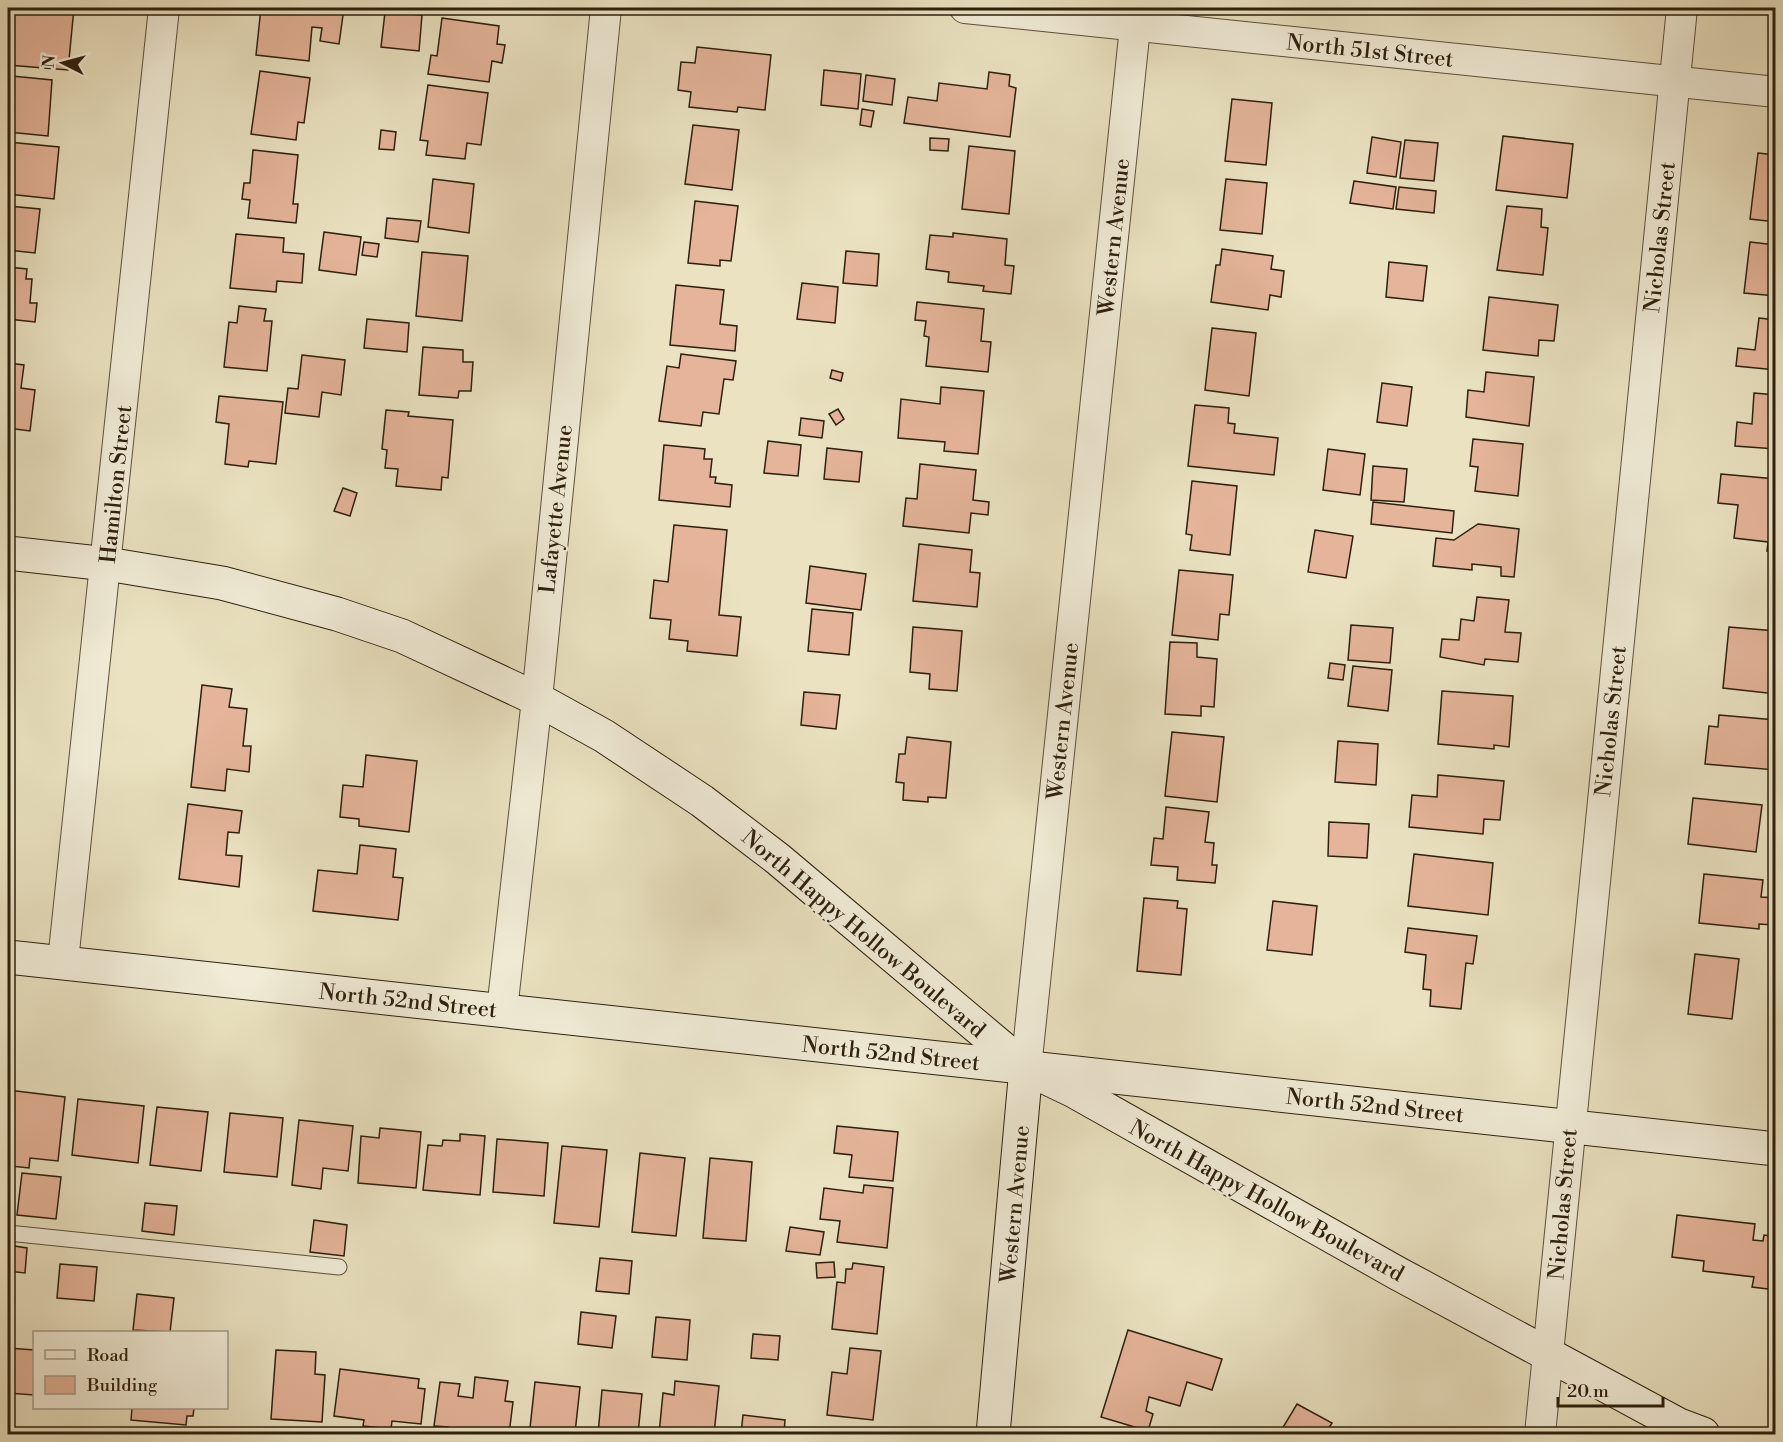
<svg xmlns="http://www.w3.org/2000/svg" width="1783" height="1442" font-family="'Libre Bodoni',serif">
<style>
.building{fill:#e5b49a;stroke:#2d200d;stroke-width:1.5}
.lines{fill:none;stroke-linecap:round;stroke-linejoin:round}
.lane-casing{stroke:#5c503a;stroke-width:17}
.street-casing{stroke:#5c503a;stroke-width:32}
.secondary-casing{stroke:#2d200d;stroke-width:35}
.lane{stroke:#f1ecd7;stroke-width:15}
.street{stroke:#f1ecd7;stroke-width:30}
.secondary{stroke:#f1ecd7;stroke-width:33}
.labels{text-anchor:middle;stroke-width:4.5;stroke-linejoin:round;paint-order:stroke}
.street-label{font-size:22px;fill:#2d200d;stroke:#f1ecd7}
</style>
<rect width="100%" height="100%" fill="#eae2c1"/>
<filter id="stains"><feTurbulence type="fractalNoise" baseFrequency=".00333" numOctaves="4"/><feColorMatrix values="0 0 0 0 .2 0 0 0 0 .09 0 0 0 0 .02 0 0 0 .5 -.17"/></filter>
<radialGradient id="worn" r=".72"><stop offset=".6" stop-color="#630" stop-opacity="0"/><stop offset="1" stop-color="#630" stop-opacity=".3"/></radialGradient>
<g class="building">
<path d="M8,8h66l-6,62 -60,-5z"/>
<path d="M261,8h83l-5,36 -19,-3 2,-13 -10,-1 -3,34 -53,-6z"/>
<path d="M1771,8h5v15h-7z"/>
<path d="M385,12l37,3 -3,36 -38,-4z"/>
<path d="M442,18l57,8 -2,18 8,1 -3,18 -10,-2 -3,21 -61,-8 3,-19 6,1z"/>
<path d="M697,47l74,8 -6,55 -27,-3 -1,5 -48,-5 2,-15 -13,-2 3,-28 14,1z"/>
<path d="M824,70l37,4 -3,35 -37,-4z"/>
<path d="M260,71l50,7 -6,45 -6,-1 -2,18 -45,-6z"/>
<path d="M989,72l21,3 -1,11 7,2 -6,49 -106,-14 4,-26 29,4 2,-18 48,6z"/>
<path d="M866,75l29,4 -3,26 -29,-4z"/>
<path d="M12,76l40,4 -4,56 -40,-4z"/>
<path d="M428,85l60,8 -7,52 -14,-2 -2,16 -39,-4 2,-14 -8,-1z"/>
<path d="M1232,99l40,4 -6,62 -41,-4z"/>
<path d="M862,109l12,2 -3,16 -11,-2z"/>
<path d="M693,125l46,5 -7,60 -47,-6z"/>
<path d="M381,130l15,2 -2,18 -15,-1z"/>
<path d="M1503,136l70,8 -6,54 -71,-8z"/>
<path d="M1372,137l29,5 -5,35 -29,-4z"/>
<path d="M930,138l19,1 -1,12 -18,-1z"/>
<path d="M1405,140l33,3 -4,38 -34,-3z"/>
<path d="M8,142l51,5 -5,52 -46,-5z"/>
<path d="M969,146l46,5 -6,63 -47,-5z"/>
<path d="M253,150l45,5 -5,49h5l-2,19 -48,-5 2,-18 -8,-1 2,-16h6z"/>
<path d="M1758,153l18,2v67l-26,-3z"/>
<path d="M433,179l41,5 -5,49 -41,-6z"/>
<path d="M1226,179l41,4 -5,51 -42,-4z"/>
<path d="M1354,181l42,6 -3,22 -43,-6z"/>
<path d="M1399,187l37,4 -2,22 -38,-4z"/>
<path d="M695,201l43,5 -7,55 -11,-1v6l-32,-3z"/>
<path d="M8,206l32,3 -5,44 -27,-3z"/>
<path d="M1507,206l35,3 -1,18 7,1 -5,47 -46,-5z"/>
<path d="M387,218l34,3 -3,21 -33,-4z"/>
<path d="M324,232l37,5 -5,38 -37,-5z"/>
<path d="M953,233l54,6 -2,26 9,1 -3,28 -28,-3 1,-5 -36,-4 1,-10 -23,-3 4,-34 23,2z"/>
<path d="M236,234l48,4 -1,14 21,2 -2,29 -25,-2 -1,11 -46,-4z"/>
<path d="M364,242l15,2 -2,13 -15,-2z"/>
<path d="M1750,242l26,3v51l-32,-3z"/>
<path d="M1222,249l51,7 -2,13 13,2 -3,26 -11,-2 -2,15 -57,-8 5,-37h4z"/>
<path d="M846,251l33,3 -2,32 -34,-3z"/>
<path d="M422,252l46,4 -6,65 -46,-5z"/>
<path d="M1389,262l38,4 -4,35 -37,-4z"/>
<path d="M8,267l19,2 -1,10h6l-2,24h7l-2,19 -27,-3z"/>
<path d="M802,283l36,4 -3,36 -38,-4z"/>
<path d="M676,285l48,5 -4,34 17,2 -2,25 -65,-6z"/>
<path d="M1489,297l69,8 -4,36 -15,-1 -1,16 -55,-6z"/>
<path d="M917,302l67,7 -3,32 10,1 -3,30 -62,-6 3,-29 -5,-1 2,-15 -11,-1z"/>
<path d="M239,306l27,3 -2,12h8l-5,50 -43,-4 5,-45 8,1z"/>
<path d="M1759,318l17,2v50l-40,-4 2,-18 17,2z"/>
<path d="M367,319l42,4 -2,29 -43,-4z"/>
<path d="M1212,328l44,5 -7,63 -44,-6z"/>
<path d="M423,347l40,3v12h10l-2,29h-12l-1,7 -39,-3z"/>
<path d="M681,354l55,7 -3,19 -9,-1 -5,35 -16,-2 -2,14 -42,-5 8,-55 12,2z"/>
<path d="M302,355l43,5 -4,35 -19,-3 -3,25 -34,-4 3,-25 10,1z"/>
<path d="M8,363l16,2 -3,23 14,2 -5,41 -22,-3z"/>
<path d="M832,370l11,3 -2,8 -11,-3z"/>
<path d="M1486,372l48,5 -5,49 -63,-9 2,-27 16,2z"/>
<path d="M1382,383l30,4 -5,39 -30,-4z"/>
<path d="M941,387l43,4 -6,63 -34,-3 1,-9 -47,-4 3,-39 39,5z"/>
<path d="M1754,393l22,2v54l-41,-3 2,-24 15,2z"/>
<path d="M219,396l64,6 -7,62 -27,-3 -1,6 -23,-3 4,-40 -13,-2z"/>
<path d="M1195,405l34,3 -1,15 7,1 -1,9 44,5 -4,37 -86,-9z"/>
<path d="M838,409l6,10 -8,6 -7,-11z"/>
<path d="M386,410l23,2 -1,4 45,4 -5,58 -6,-1 -1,13 -45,-4 2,-17 -13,-1 2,-18 -5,-1z"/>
<path d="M801,418l23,3 -2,17 -23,-3z"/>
<path d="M1473,439l50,5 -5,52 -43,-5 3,-24 -8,-1z"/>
<path d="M768,441l33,4 -3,31 -34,-3z"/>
<path d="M664,445l41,4 -1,10h8l-2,18h6l-1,6 17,2 -2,22 -71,-7z"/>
<path d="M827,448l35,4 -3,30 -35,-3z"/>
<path d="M1328,449l37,5 -5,41 -37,-5z"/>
<path d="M920,464l56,6 -3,30 16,2 -1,13 -17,-2 -2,20 -66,-7 3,-28 11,1z"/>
<path d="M1373,466l34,3 -3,33 -33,-2z"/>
<path d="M1721,474l55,5v73l-9,-1 1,-9 -34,-4 4,-33 -20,-2z"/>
<path d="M1192,481l45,5 -7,69 -40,-5 2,-15 -6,-1z"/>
<path d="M343,488l14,5 -7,23 -16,-5z"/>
<path d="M1373,502l81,9 -2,22 -81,-9z"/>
<path d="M1478,524l41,5 -5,48 -13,-1v-9l-29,-3v6l-39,-4 3,-28 18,2z"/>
<path d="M674,525l53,5 -8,85 22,2 -4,39 -50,-5 1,-10 -19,-2 2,-19 -21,-2 4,-38 14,2z"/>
<path d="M1315,530l38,6 -7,42 -38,-6z"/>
<path d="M919,544l53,6 -2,22 10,1 -3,34 -64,-6z"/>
<path d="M810,566l56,8 -5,36 -55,-7z"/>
<path d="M1179,570l54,5 -4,40 -9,-1 -2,26 -46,-5z"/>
<path d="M1477,597l32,3 -4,32 16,1 -3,29 -33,-3 -1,6 -44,-8 2,-18 17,1 2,-21 13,2z"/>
<path d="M812,609l41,4 -4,42 -41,-4z"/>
<path d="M1351,625l42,3 -3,35 -42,-3z"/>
<path d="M913,627l49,4 -5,60 -28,-2 1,-15 -20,-2z"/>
<path d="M1729,627l47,4v63l-53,-6z"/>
<path d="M1170,642l27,1v14l20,2 -3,48 -13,-1v10l-36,-2z"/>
<path d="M1330,663l15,2 -2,15 -15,-2z"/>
<path d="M1353,666l39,4 -4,41 -40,-5z"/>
<path d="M202,685l30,4 -3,18 18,2 -4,37h8l-2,26 -22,-3 -2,22 -34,-4z"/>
<path d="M1442,691l71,5 -4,51 -15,-2v4l-56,-5z"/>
<path d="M804,692l36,3 -4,34 -35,-4z"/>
<path d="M1719,715l57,5v50l-71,-6 4,-38 9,1z"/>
<path d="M1172,732l52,5 -7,65 -52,-6z"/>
<path d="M907,737l44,5 -5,56 -18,-1v5l-25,-2 1,-17 -8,-1 3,-28h6z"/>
<path d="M1338,741l40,3 -2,41 -41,-3z"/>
<path d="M366,755l51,6 -8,71 -50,-6v-7l-19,-2 3,-32 20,2z"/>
<path d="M1438,775l66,6 -4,39 -16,-1 -1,15 -74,-7 3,-32 25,2z"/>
<path d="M1693,798l69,7 -6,47 -68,-8z"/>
<path d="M188,804l54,7 -3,22 -11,-1 -2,23 16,1 -3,31 -60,-8z"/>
<path d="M1166,807l43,5 -4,30 9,1 -2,22h5l-2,18 -38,-3 1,-13 -27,-2 3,-27 9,1z"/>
<path d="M1329,822l40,2 -2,34 -39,-2z"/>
<path d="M360,845l36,4 -3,28 10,1 -5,42 -85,-9 5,-41 39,4z"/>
<path d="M1414,854l79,9 -5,52 -80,-9z"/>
<path d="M1704,874l59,6 -2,17 15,1 -3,27 -14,-1v5l-60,-6z"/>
<path d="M1144,898l34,3 -1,7 10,1 -6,66 -44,-4z"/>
<path d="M1273,901l44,5 -5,49 -45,-5z"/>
<path d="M1408,928l69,8 -4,28 -7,-1 -5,46 -31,-3 1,-16 -8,-1 3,-34 -21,-3z"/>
<path d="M1695,954l44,5 -7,60 -44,-5z"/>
<path d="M8,1090l57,7 -7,64 -28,-3 -1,10 -18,-2 -2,16z"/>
<path d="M78,1099l66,7 -6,57 -66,-8z"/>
<path d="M157,1107l51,5 -7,59 -51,-6z"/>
<path d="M230,1113l53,5 -6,59 -53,-5z"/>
<path d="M299,1120l54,6 -5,45 -25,-3 -2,21 -29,-4z"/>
<path d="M837,1126l61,6 -5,49 -44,-4 3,-22 -18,-2z"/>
<path d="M380,1128l41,4 -5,56 -58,-5 3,-47 18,2z"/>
<path d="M460,1134l25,2 -5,59 -57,-5 5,-45 14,1 1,-6 17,1z"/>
<path d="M497,1139l51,4 -4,53 -51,-4z"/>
<path d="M562,1146l45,4 -8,77 -45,-4z"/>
<path d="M640,1153l45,5 -9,78 -44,-4z"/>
<path d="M710,1158l42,4 -6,79 -43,-3z"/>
<path d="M22,1173l39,4 -5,42 -39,-4z"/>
<path d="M864,1185l29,3 -6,60 -50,-6 3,-21 -20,-2 4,-31 39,5z"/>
<path d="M145,1203l32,3 -3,29 -32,-4z"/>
<path d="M1677,1215l78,9 -2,16 10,1 1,-6 7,1 1,-4h4v58l-24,-3 2,-10 -51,-6 1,-10 -32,-4z"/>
<path d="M314,1220l33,5 -3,31 -34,-4z"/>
<path d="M790,1227l34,5 -4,23 -34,-4z"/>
<path d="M8,1245l19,3 -2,25 -17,-2z"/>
<path d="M600,1258l32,3 -3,33 -33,-3z"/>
<path d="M834,1262l1,15 -18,1 -1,-15z"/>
<path d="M853,1263l31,4 -7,67 -45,-5 5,-47 8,1 1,-14h6z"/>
<path d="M60,1264l37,3 -3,34 -37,-3z"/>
<path d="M137,1294l37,4 -4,34 -37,-2z"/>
<path d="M581,1312l35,4 -4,32 -34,-4z"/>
<path d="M656,1317l34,3 -3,40 -35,-3z"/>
<path d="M1128,1330l94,29 -10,31 -25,-8 -7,24 -31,-9 -3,14 7,3 -5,17 -47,-14z"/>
<path d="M753,1334l27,2 -2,24 -27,-2z"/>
<path d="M8,1348l26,2v45l-26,-2z"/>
<path d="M850,1348l31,3 -8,69 -46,-5 5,-43 15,2z"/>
<path d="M276,1350l40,2 -1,22 10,1 -3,47 -51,-3z"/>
<path d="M340,1369l79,10 -1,9 7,1 -4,35 -29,-3 -1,8 -28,-3 1,-6 -30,-4z"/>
<path d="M475,1377l33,4 -3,20 8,1 -4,32h-62l1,-7 -14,-1 6,-44 20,2 -2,12 15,2z"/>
<path d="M675,1381l44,5 -5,48h-55l4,-41 11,2z"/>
<path d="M535,1382l45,5 -5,46 -45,-5z"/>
<path d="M602,1390l40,4 -4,40h-40z"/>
<path d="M1297,1404l35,19 -7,11h-46z"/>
<path d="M132,1408h62l-1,8h-6l-1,9 -55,-5z"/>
<path d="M743,1415l42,5 -1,14h-43z"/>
</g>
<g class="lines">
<defs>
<path id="lane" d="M8,1233l331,34"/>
<g id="street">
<path d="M965,8l811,84"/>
<path d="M63,961l101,-953"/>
<path d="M502,1010l35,-311 69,-691"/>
<path d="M1026,1068l111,-1060"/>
<path d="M1540,1434l142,-1426"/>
</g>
<g id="secondary">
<path d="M8,553l99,11 115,19 115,31 65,22 135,63 67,37 98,65 76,58 248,209 48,23 323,182 282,152 24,9"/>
<path d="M8,957l1768,192"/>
<path d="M993,1434l33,-366"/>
</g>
</defs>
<use href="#lane" class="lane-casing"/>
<use href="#street" class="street-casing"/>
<use href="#secondary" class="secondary-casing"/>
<use href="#lane" class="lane"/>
<use href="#street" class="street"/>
<use href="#secondary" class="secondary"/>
</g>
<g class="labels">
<g class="street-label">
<text transform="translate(1370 50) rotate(6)" y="8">North 51st Street</text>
<text transform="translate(1113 237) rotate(-84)" y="8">Western Avenue</text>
<text transform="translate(1659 237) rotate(-84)" y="8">Nicholas Street</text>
<text transform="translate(115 484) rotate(-84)" y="8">Hamilton Street</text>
<text transform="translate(555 509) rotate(-84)" y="8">Lafayette Avenue</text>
<text transform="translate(1062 721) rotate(-84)" y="8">Western Avenue</text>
<text transform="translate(1610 721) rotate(-84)" y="8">Nicholas Street</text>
<text transform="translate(864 933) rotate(40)" y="8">North Happy Hollow Boulevard</text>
<text transform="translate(408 1000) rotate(6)" y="8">North 52nd Street</text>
<text transform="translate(891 1053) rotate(6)" y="8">North 52nd Street</text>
<text transform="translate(1375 1105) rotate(6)" y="8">North 52nd Street</text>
<text transform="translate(1267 1200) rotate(29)" y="8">North Happy Hollow Boulevard</text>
<text transform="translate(1014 1204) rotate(-85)" y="8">Western Avenue</text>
<text transform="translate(1562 1204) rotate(-85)" y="8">Nicholas Street</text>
</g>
</g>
<rect width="1783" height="1442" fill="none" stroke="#eae2c1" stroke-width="30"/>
<rect x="9" y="9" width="1765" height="1424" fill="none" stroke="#2d200d" stroke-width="3"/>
<rect x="15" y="15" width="1753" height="1412" fill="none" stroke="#2d200d" stroke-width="1.5"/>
<rect x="33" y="1331" width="195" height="78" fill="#f1ecd7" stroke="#a39a86" stroke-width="1.5"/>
<rect x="45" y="1350" width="30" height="9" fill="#f1ecd7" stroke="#a39a86" stroke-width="1.5"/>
<text x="87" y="1361" font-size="18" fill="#2d200d">Road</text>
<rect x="45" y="1376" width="30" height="18" fill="#e5b49a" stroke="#a39a86" stroke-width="1.5"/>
<text x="87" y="1391" font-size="18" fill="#2d200d">Building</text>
<g transform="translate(63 63) rotate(276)" stroke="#f1ecd7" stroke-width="4.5" paint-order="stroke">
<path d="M0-4.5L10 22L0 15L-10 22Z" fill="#2d200d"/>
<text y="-9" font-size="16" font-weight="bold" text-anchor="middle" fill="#2d200d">N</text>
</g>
<path d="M1558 1397v9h105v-9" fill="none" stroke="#2d200d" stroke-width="3"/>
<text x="1567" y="1397" font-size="18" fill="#2d200d" stroke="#f1ecd7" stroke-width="4.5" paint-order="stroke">20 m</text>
<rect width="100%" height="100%" filter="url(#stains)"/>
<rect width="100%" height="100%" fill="url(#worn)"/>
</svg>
